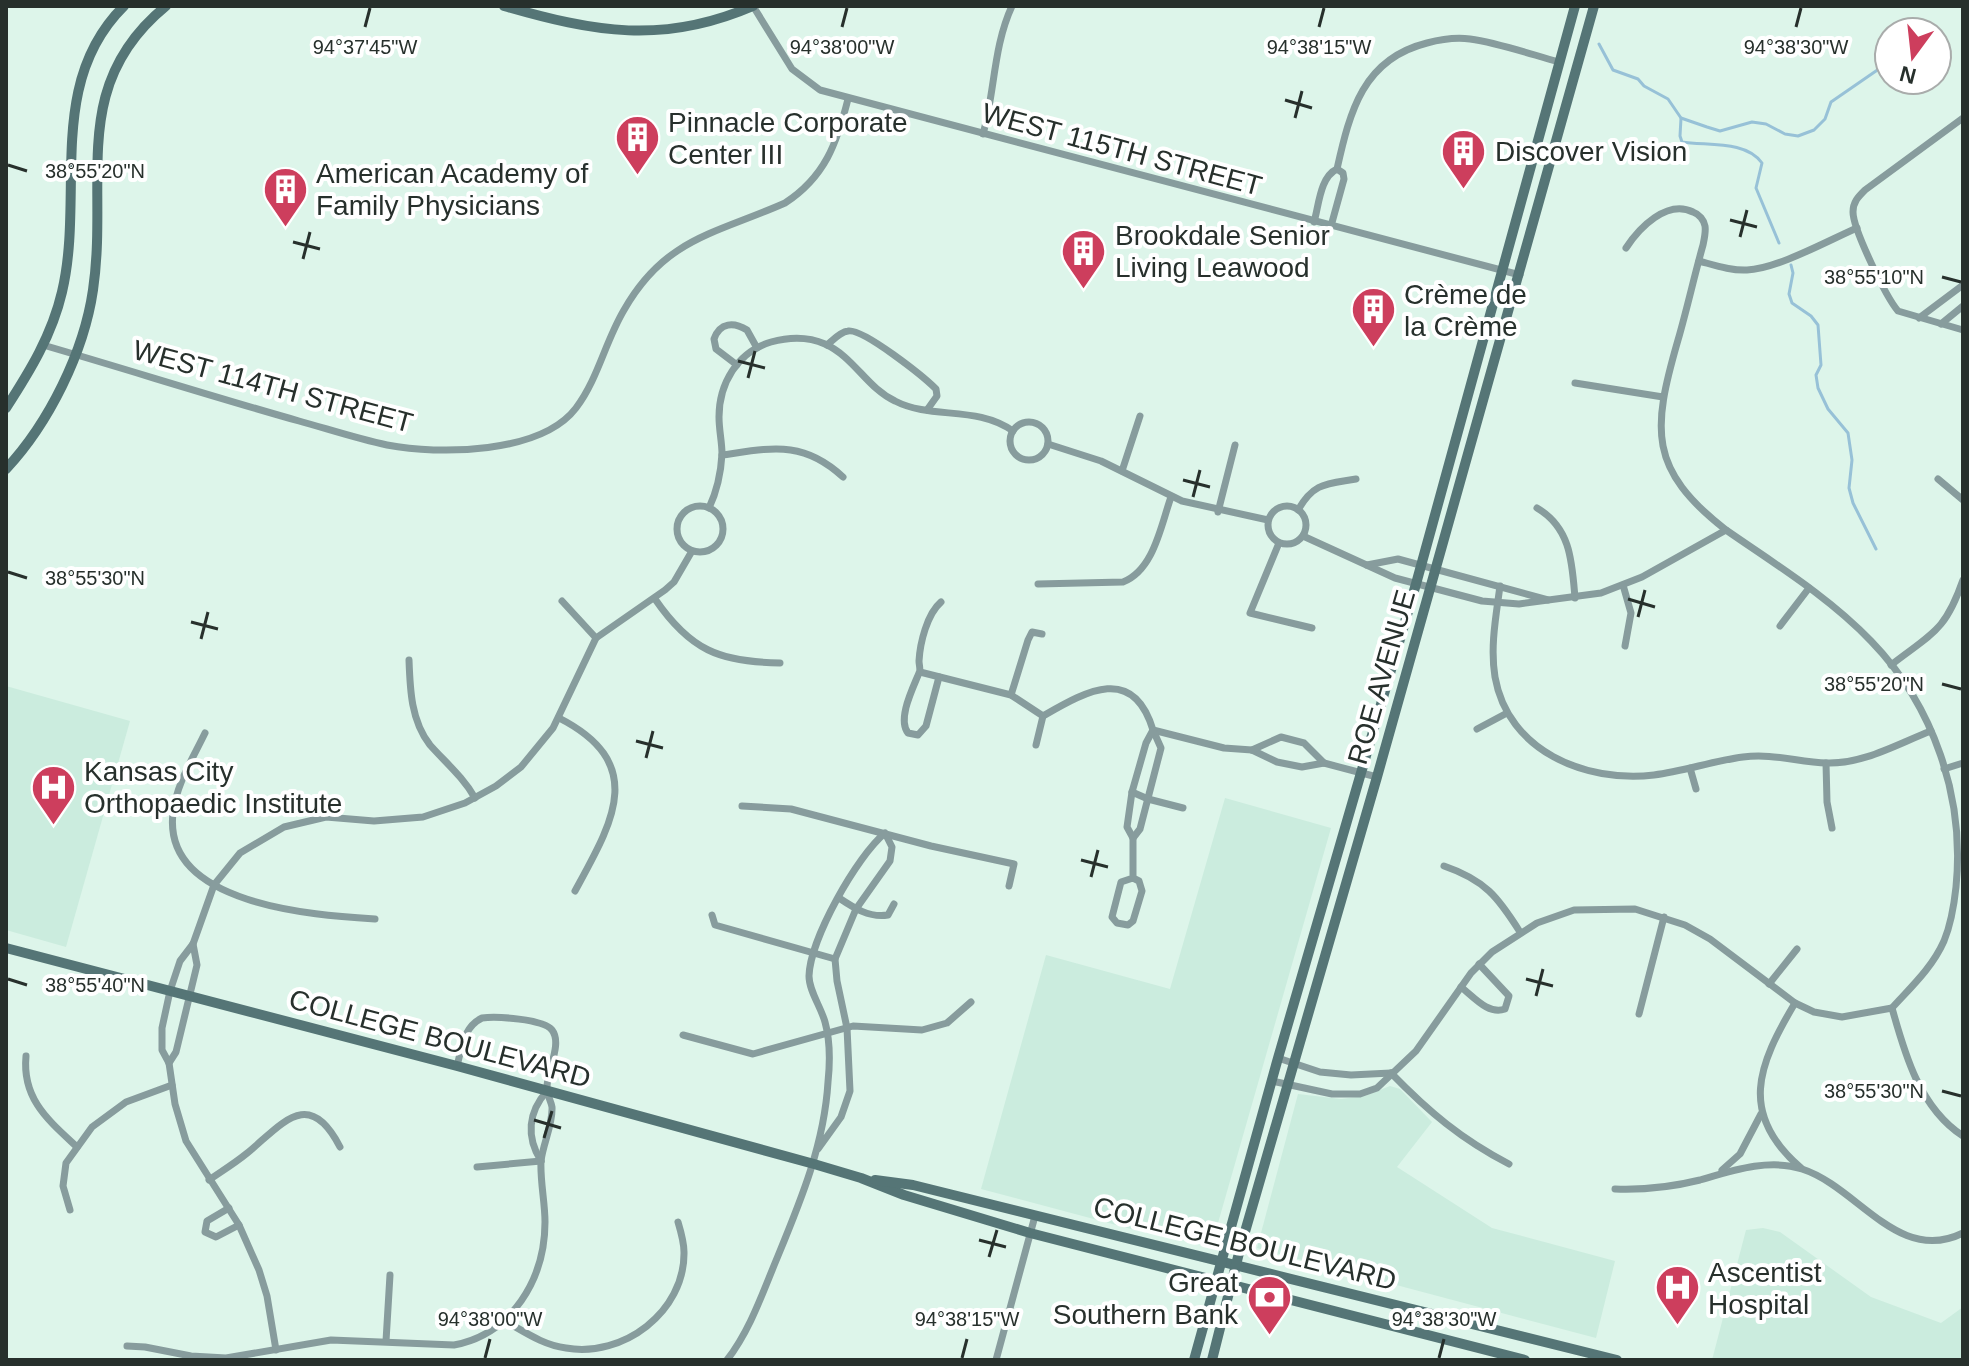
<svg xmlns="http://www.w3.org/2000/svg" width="1969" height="1366" font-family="Arial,sans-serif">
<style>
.built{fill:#cbecde}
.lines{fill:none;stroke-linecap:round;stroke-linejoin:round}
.stream{stroke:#97c1d7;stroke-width:3}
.minor{stroke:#879c9d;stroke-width:7}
.secondary{stroke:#557576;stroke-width:10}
.ticks{fill:none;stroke:#27302c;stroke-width:3}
.labels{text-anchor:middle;stroke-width:8;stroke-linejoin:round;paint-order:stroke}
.poi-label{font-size:28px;fill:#27302c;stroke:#fff;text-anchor:start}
.street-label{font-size:28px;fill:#27302c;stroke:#fff}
.ticks-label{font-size:20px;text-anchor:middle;fill:#27302c;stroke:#fff;stroke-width:8;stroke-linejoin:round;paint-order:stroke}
</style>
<rect width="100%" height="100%" fill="#ddf5ea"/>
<g class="built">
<path d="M6,686l124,35 -64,226 -60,-17z"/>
<path d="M1225,798l106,30 -117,409 -12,7 -67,-14 -154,-41 65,-234 124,34z"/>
<path d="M1390,1086l10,3 32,33 -35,45 95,61 123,33 -19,77 -339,-90 41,-154 43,5 24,-3z"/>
<path d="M1763,1228l17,4 91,65 70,26 22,-16v53h-251l34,-130z"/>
</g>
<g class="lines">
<g class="stream">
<path d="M1599,44l14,26 25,9 6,7 24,13 13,19 26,9 13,4 32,-9 14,2 19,10 13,2 16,-6 11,-11 6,-17 58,-40"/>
<path d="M1681,118l-1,18 2,6c25,4 64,-2 80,21l-6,25 23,55"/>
<path d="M1791,265l2,8 -4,21 3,9 19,13 7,9 3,40 -5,10 2,13 10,21 20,24 4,27 -3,28 4,15 23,46"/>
</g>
<g class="minor">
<path d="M753,6l39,63 28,21 700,185"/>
<path d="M1963,118l-98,72c-7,7 -12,12 -12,22 0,17 33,85 45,99l65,19"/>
<path d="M983,134c12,-42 10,-87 29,-128"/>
<path d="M1314,222c5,-17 6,-45 23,-53 13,-58 26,-110 90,-126 15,-4 28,-6 43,-4 29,4 60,15 89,23"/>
<path d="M1331,226l13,-47 -1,-6 -6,-4"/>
<path d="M1626,248c13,-20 41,-49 67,-36 6,2 11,8 12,14 1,6 -1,14 -2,19 -9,32 -16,64 -25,95 -26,90 -30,129 48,190"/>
<path d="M1699,261c15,4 32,10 48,9 30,-1 82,-30 110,-42"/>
<path d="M1919,318l44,-33"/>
<path d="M1941,324l22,-18"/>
<path d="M43,345c86,25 171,52 256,76 29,8 59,18 88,24 52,10 154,9 189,-37 22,-29 29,-66 48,-98 41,-72 91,-76 161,-107 40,-26 52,-60 63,-104"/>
<path d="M827,345c6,-5 13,-13 21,-14 15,-3 76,46 88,58l1,7 -10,14"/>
<path d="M737,365l-21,-16 -2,-10c6,-17 20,-17 33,-9l10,18"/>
<path d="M1575,383l88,14"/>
<circle cx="1029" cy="441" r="19"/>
<path d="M1048,444l53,17 81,40 86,19"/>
<path d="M722,455c50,-7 81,-15 121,22"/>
<path d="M1122,471l18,-55"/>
<path d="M1938,479l25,21"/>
<circle cx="700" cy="529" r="23"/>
<circle cx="1287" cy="525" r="19"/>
<path d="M709,508c8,-17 12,-36 13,-54 0,-12 -3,-24 -3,-37 0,-33 18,-65 52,-75 18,-5 36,-6 54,2 29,13 42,44 70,57 37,19 81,4 118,30"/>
<path d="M1537,508c34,20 35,54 38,90"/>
<path d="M1298,510c16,-28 29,-26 58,-31"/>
<path d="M1218,512l17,-67"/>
<path d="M1303,536l92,42 87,23 37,3 82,-11 41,-16 84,-47c49,34 103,67 145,111 63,65 94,157 85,246 -2,19 -5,37 -12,54 -12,27 -33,46 -52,67"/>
<path d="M1279,543l-29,70 62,15"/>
<path d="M1367,565l31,-6 150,41"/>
<path d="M1038,584l85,-2c31,-12 38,-57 48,-85"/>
<path d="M1623,585l8,28 -6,33"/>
<path d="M1500,586c-4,30 -10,61 -5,91 13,74 90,106 159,98 30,-4 59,-14 89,-18 29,-4 55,5 84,6 37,1 70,-19 104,-32"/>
<path d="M655,599c35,51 64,63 125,64"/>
<path d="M562,601l34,37"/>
<path d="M1780,626l29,-38"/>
<path d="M409,660c1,29 2,61 21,85 16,18 33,32 45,53"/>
<path d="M1891,665c41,-32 54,-33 72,-85"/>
<path d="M920,672l91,23 32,21c42,-24 90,-53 110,14l71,18 28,2 25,12 25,5 22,-4 53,14"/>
<path d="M939,677l-13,49 -8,9 -10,-2c-11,-14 5,-45 11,-60 2,-3 0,-8 0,-12 1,-18 8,-47 22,-59"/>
<path d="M1011,695l17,-55 4,-8 10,2"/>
<path d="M559,718c90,46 53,105 16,173"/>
<path d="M1477,729l30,-16"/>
<path d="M205,733c-12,25 -29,52 -32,80 -11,92 140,102 202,106"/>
<path d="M1036,745l7,-29"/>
<path d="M1252,750l29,-13 23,6 20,20"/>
<path d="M1826,763l1,39 5,26"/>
<path d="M1690,768l6,21"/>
<path d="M1944,769l19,-6"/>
<path d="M1132,792l16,7 35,9"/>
<path d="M742,806l49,3 140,37 83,18 -5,22"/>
<path d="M1133,838l7,-9 21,-81 -8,-18"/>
<path d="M1444,866c41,14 54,31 76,66"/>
<path d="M1133,878l-12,4 -9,35 5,6 11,2 5,-4 9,-30 -3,-10 -6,-3v-40l-6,-11 5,-35 14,-49 7,-13"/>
<path d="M839,898c15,10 30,20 49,17l6,-11"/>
<path d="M712,915l3,10 120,34"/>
<path d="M1769,984l28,-35"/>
<path d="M1461,987c13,10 27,28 44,22l4,-13 -30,-32"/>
<path d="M1795,1003c-37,62 -57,111 6,165"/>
<path d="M1892,1008c13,47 28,100 71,128"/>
<path d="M1639,1014l25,-97"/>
<path d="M683,1035l70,19 100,-28 69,4 25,-7 24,-21"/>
<path d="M26,1056c-4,43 22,64 51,91"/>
<path d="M1278,1058l42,14 31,3 40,-2"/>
<path d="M169,1063l7,-11 21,-87 -4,-21"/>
<path d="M1391,1073c38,39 70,66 118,91"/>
<path d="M1272,1081l60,13h28l17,-6 39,-37 55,-78 21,-21 45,-29 37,-13 61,-1 50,16 25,14 85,64 19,9 28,5 50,-9"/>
<path d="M541,1161c-15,-24 -13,-49 6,-70"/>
<path d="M477,1167l64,-6"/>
<path d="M1722,1170l18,-16 21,-40"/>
<path d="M209,1180c13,-9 26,-17 37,-26 35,-28 62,-69 94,-7"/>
<path d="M1615,1189c28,1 57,-2 85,-9 31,-9 69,-22 102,-11 56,18 96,96 161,64"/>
<path d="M229,1208l-22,13 -2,11 11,5 23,-12"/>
<path d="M70,1210l-7,-24 3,-23 26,-36 34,-25 46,-17"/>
<path d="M505,1321c20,11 38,24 61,27 57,10 119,-36 118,-96 0,-10 -3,-20 -6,-30"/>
<path d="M386,1341l4,-66"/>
<path d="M127,1346l18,1 46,9 35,2 105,-18 123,5c58,-11 91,-66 91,-123 0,-20 -5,-41 -4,-61 2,-17 12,-37 11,-54 -1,-6 -5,-12 -5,-18 -1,-17 16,-45 5,-59 -9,-11 -56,-14 -70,-12 -19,9 -20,30 -25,48"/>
<path d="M276,1350l-9,-54 -8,-26 -20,-45 -53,-84 -11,-37 -6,-41 -7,-13v-22l8,-37 10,-30 13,-17 21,-59 26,-32 44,-26 42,-10 48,4 49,-4 42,-14 31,-17 25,-19 32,-39 43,-90 69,-48 9,-8 18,-31"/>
<path d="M727,1360c21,-27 33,-60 46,-92 25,-61 51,-120 55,-186 2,-19 2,-42 -3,-60 -4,-15 -16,-31 -16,-46 1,-37 48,-120 76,-143l7,14 -2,14 -34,48 -21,50 2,22 10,47 3,63 -9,26 -23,32"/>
<path d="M996,1360l39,-144"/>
</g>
<g class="secondary">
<path d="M504,6c90,26 159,39 249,0"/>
<path d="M6,408c24,-37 46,-73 56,-116 23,-97 -17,-208 62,-286"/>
<path d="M6,469c43,-46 78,-117 87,-179 16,-109 -25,-204 73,-284"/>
<path d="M6,948l451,118 357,98 47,14 43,17 126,38 495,127"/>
<path d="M875,1180l38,5 704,175"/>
<path d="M1194,1360l84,-302 138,-474 159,-578"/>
<path d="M1212,1360l28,-111 137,-472 217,-771"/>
</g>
</g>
<path class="ticks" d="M365,27l5,-19M842,27l5,-19M1319,27l5,-19M1796,27l5,-19M1285,100l27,8M1295,118l7,-27M8,165l19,6M1730,220l27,7M1740,237l7,-27M293,242l27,7M303,259l7,-27M1942,277l19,5M738,361l27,7M748,378l7,-27M1183,480l27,7M1193,497l7,-27M8,572l19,6M1628,599l27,8M1638,617l7,-27M191,622l27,7M201,639l7,-27M1942,684l19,5M636,741l27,7M646,758l7,-27M1081,860l27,7M1091,877l7,-27M8,979l19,6M1526,979l27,7M1536,996l7,-27M1942,1091l19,5M534,1120l27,8M544,1138l8,-27M979,1240l27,7M989,1257l8,-27M485,1358l5,-19M962,1358l5,-19M1439,1358l5,-19"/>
<defs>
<symbol id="building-pin" viewBox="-11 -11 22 30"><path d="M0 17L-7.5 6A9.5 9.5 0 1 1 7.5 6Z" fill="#cd3e5d" stroke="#fff"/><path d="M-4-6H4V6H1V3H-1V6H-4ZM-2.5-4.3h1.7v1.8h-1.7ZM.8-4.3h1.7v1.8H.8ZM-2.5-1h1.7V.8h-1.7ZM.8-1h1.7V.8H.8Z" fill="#fff"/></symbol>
<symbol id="hospital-pin" viewBox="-11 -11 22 30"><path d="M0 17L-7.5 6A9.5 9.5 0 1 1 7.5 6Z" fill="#cd3e5d" stroke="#fff"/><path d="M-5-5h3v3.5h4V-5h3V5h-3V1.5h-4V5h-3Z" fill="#fff"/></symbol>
<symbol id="bank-pin" viewBox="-11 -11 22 30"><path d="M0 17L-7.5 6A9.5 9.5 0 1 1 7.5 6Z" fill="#cd3e5d" stroke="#fff"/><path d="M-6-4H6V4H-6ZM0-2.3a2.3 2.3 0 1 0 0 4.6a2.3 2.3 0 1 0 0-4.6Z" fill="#fff"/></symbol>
</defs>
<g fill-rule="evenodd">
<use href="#building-pin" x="612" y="112" width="51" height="69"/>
<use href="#building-pin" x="1438" y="126" width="51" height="69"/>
<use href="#building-pin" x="260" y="164" width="51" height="69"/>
<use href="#building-pin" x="1058" y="226" width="51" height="69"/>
<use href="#building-pin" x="1348" y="284" width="51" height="69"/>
<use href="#hospital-pin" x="28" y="762" width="51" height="69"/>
<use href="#hospital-pin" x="1652" y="1262" width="51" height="69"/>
<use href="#bank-pin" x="1244" y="1272" width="51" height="69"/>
</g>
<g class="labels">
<g class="poi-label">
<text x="668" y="132">Pinnacle Corporate<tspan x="668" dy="32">Center III</tspan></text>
<text x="1495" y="161">Discover Vision</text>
<text x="316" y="183">American Academy of<tspan x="316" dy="32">Family Physicians</tspan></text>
<text x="1115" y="245">Brookdale Senior<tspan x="1115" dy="32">Living Leawood</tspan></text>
<text x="1404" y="304">Crème de<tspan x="1404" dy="32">la Crème</tspan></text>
<text x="84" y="781">Kansas City<tspan x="84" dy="32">Orthopaedic Institute</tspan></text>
<text x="1708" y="1282">Ascentist<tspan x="1708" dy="32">Hospital</tspan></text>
<text x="1238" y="1292" text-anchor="end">Great<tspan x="1238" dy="32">Southern Bank</tspan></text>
</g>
<g class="street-label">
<text transform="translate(1122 149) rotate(15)" y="10">WEST 115TH STREET</text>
<text transform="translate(273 386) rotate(15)" y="10">WEST 114TH STREET</text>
<text transform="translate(1381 677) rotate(-74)" y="10">ROE AVENUE</text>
<text transform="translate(440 1038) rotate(15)" y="10">COLLEGE BOULEVARD</text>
<text transform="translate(1245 1243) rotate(14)" y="10">COLLEGE BOULEVARD</text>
</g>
</g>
<g class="ticks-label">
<text x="365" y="54">94°37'45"W</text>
<text x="842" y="54">94°38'00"W</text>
<text x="1319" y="54">94°38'15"W</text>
<text x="1796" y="54">94°38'30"W</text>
<text x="95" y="178">38°55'20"N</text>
<text x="1874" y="284">38°55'10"N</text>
<text x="95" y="585">38°55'30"N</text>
<text x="1874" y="691">38°55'20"N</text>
<text x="95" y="992">38°55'40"N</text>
<text x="1874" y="1098">38°55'30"N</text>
<text x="490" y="1326">94°38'00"W</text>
<text x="967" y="1326">94°38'15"W</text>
<text x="1444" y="1326">94°38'30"W</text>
</g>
<rect width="1969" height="1366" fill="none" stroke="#27302c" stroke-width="16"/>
<g transform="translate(1913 56) rotate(195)"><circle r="38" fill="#ffffff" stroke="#a9acab" stroke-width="2"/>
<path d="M0-6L14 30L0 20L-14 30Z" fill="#cd3e5d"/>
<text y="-12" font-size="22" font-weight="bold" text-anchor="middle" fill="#27302c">N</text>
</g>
</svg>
